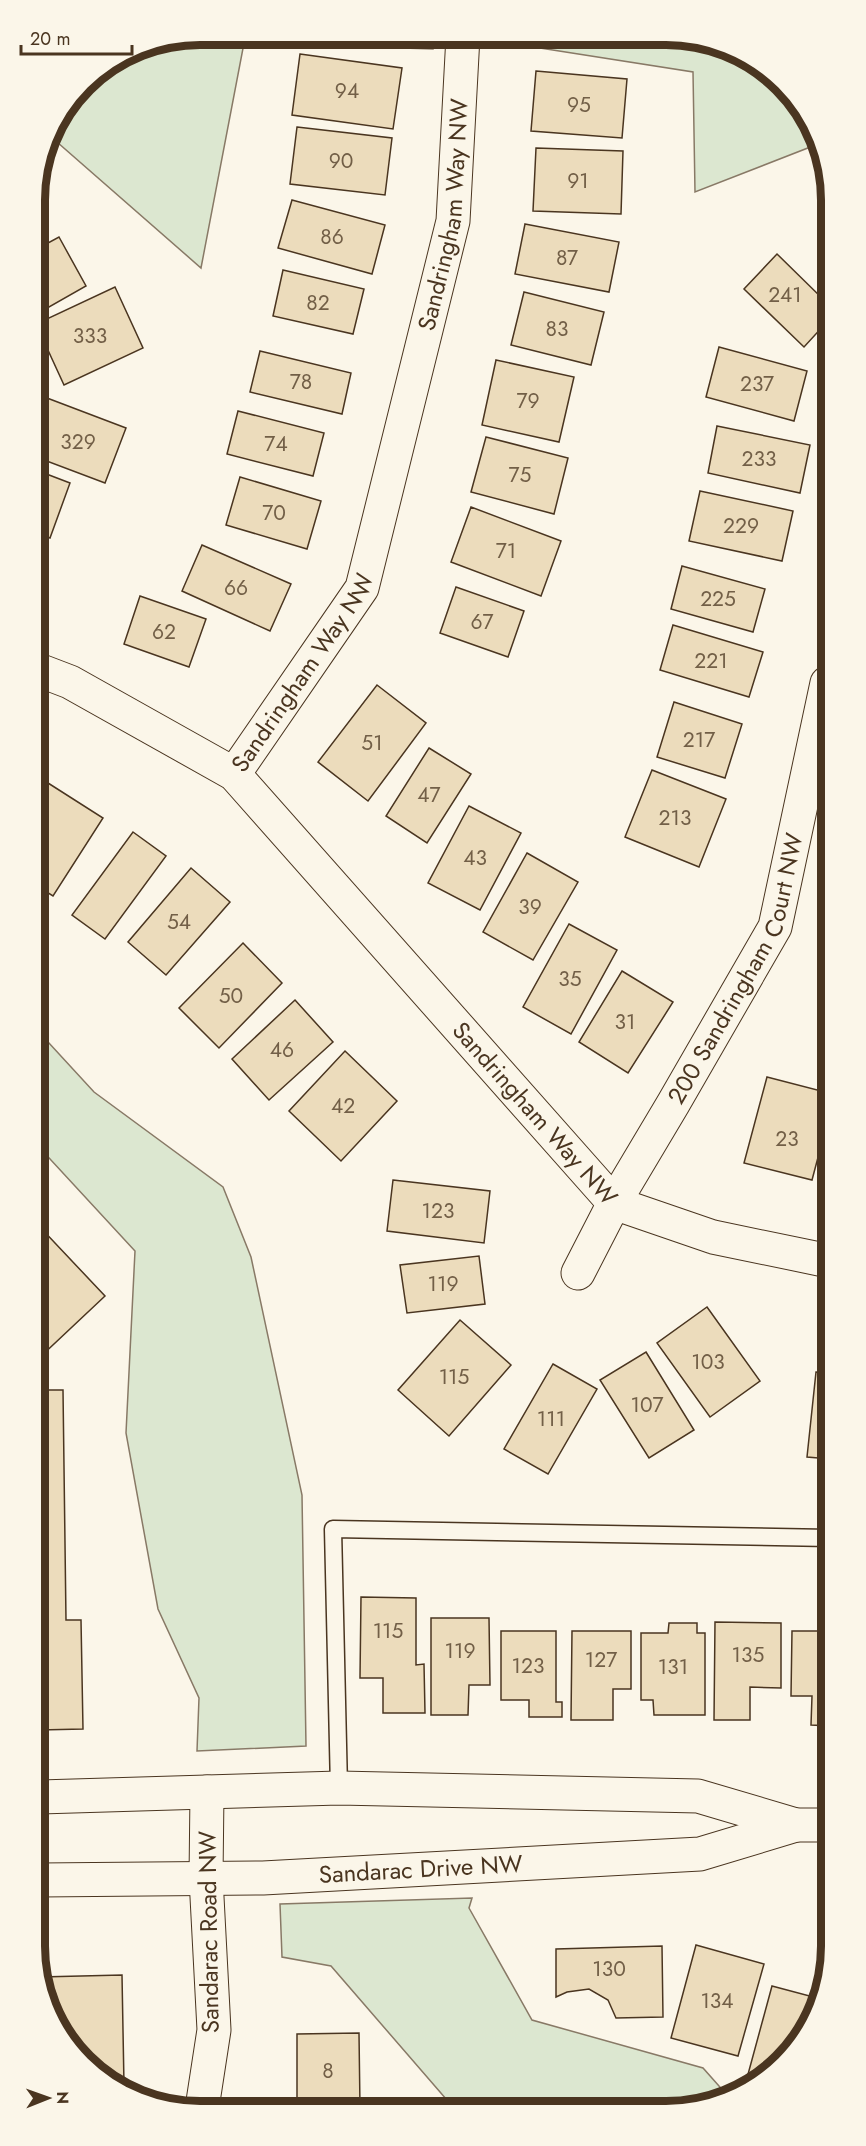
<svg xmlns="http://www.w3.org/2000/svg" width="866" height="2146" font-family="Jost,sans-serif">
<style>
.green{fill:#dce7d0;stroke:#887966;stroke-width:1.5}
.building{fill:#ecdcbc;stroke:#4a3520;stroke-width:1.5}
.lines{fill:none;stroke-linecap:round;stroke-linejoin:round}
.lane-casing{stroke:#4a3520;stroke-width:19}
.street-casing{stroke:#4a3520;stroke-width:35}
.secondary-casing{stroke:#4a3520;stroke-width:35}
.lane{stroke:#fbf6e9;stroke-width:16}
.street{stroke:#fbf6e9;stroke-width:33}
.secondary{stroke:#fbf6e9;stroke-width:33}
.labels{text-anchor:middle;stroke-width:4.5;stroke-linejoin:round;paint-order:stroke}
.number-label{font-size:21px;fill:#725f47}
.street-label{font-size:24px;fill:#4a3520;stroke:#fbf6e9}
.rim{fill:none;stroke:#4a3520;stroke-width:8}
</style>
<rect width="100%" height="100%" fill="#fbf6e9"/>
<g class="green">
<path d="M200,35l233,1v13l-189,-6 -43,225 -152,-133 2,-8 40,-51 46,-29z"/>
<path d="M502,36l196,2 85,45 35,61 -123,48 -2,-120 -191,-30z"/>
<path d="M37,1030l57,62 129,95 28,70 51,238 4,251 -109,5 2,-53 -41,-89 -32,-176 9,-182 -97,-105z"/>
<path d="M472,1898l-3,10 63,112 171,48 24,27 -19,11 -255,1 -122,-141 -49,-9 -2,-53z"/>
</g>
<g class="building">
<path d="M300,54l102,14 -9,61 -101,-14z"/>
<path d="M536,71l91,8 -5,59 -91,-7z"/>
<path d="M297,127l95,11 -7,57 -95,-11z"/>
<path d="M536,148l87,3 -2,63 -88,-3z"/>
<path d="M292,200l93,25 -13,49 -94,-26z"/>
<path d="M525,224l94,18 -10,50 -94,-18z"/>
<path d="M59,237l27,49 -51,29v-65z"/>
<path d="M777,254l49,48v21l-22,24 -60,-58z"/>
<path d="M283,270l81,19 -11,45 -80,-18z"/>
<path d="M115,287l28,61 -79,37 -28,-61z"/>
<path d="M524,292l80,20 -13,53 -80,-20z"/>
<path d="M719,347l88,24 -13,50 -88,-24z"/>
<path d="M260,351l91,22 -9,41 -92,-22z"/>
<path d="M496,360l78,17 -15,65 -77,-17z"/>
<path d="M47,398l79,30 -21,55 -69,-26v-29z"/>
<path d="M238,411l86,22 -11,43 -86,-22z"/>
<path d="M717,426l93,19 -10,48 -92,-20z"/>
<path d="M486,437l82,21 -14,56 -83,-22z"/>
<path d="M36,470l34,13 -20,55 -14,-5z"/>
<path d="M240,477l81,24 -14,48 -81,-24z"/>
<path d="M700,491l93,20 -11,50 -93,-20z"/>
<path d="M471,507l90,34 -20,55 -90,-34z"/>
<path d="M202,545l89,39 -21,47 -88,-40z"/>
<path d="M682,566l83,23 -12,43 -82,-23z"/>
<path d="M456,587l68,24 -16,46 -68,-24z"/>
<path d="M140,596l66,23 -17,48 -65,-23z"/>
<path d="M673,625l90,27 -14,45 -89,-27z"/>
<path d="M377,685l49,38 -58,78 -50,-39z"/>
<path d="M674,702l68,22 -17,54 -68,-21z"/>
<path d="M429,748l42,26 -44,69 -41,-27z"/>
<path d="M652,770l74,29 -27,68 -74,-30z"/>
<path d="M48,783l55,35 -50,78 -16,-10v-86z"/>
<path d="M469,806l52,27 -41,77 -52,-27z"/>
<path d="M133,832l33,24 -61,83 -33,-24z"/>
<path d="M527,853l51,29 -45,78 -50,-28z"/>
<path d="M191,868l39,34 -64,73 -38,-33z"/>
<path d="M569,924l48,26 -46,84 -48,-27z"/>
<path d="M243,943l39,40 -63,65 -40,-40z"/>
<path d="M828,954v50l-9,-2z"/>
<path d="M622,971l51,31 -45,71 -49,-31z"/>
<path d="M295,1000l38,42 -64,58 -37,-41z"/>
<path d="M345,1051l52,50 -56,60 -52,-50z"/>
<path d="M767,1077l62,16v23l-17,64 -68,-17z"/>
<path d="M393,1180l97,11 -6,52 -97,-12z"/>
<path d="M38,1225l67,71 -67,63z"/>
<path d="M479,1256l6,48 -78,9 -7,-48z"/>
<path d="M707,1307l53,74 -50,36 -53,-74z"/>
<path d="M460,1320l51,45 -62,71 -51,-46z"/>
<path d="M646,1352l48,78 -45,28 -49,-78z"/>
<path d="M553,1364l44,25 -49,85 -44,-25z"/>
<path d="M816,1372l13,1 1,86 -23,-2z"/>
<path d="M38,1390h25l3,230h15l2,109 -44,1z"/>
<path d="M361,1597l55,1v67l8,-1 1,49h-42v-35h-23z"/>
<path d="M431,1618h58l1,67h-21l-1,30h-37z"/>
<path d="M715,1622l66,1v65l-31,-1v33h-36z"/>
<path d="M669,1623h28v10h8v82h-51l-1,-15h-12v-67h27z"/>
<path d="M501,1631h55v71h6v15h-33v-17h-28z"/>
<path d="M572,1631h59v58h-18v31h-42z"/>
<path d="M792,1631h38v95l-19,-1 1,-29h-21z"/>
<path d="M696,1945l68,19 -26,92 -67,-18z"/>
<path d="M662,1946l1,71 -47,1 -8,-18 -19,-11 -22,3 -11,5v-48z"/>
<path d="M122,1975l2,110 -41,-22 -43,-75v-11z"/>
<path d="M772,1986l49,13 -2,10 -28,46 -40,24 -4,-1z"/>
<path d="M359,2033l1,75h-63v-74z"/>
</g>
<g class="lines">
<defs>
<path id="lane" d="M339,1788l-6,-259 497,9"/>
<g id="street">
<path id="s1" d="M36,669l34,13 164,92 380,429 99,34 116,24"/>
<path id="s2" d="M234,774l128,-186 91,-367 10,-185"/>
<path id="s3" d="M578,1273l36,-70 59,-99 102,-177 52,-244"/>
<path d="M202,2108l12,-78 -8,-152 1,-86"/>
</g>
<g id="secondary">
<path d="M40,1797l299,-9 359,8 98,29h35"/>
<path id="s4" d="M40,1880l223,-2 437,-24 96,-29"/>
</g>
</defs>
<use href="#lane" class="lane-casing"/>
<use href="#street" class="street-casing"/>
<use href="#secondary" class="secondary-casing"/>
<use href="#lane" class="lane"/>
<use href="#street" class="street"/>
<use href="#secondary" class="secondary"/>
</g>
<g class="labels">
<g class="number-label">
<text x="347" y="98">94</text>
<text x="579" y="112">95</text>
<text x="341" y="168">90</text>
<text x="578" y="188">91</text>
<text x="332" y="244">86</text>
<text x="567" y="265">87</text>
<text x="785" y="302">241</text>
<text x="318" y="310">82</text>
<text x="557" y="336">83</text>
<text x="90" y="343">333</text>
<text x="301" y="389">78</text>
<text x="757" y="391">237</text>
<text x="528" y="408">79</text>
<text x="78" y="449">329</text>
<text x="276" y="451">74</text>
<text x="759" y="466">233</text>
<text x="520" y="482">75</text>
<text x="274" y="520">70</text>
<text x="741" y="533">229</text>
<text x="506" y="558">71</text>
<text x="236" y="595">66</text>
<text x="718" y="606">225</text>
<text x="482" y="629">67</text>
<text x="164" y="639">62</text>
<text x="711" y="668">221</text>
<text x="699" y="747">217</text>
<text x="372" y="750">51</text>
<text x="429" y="802">47</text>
<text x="675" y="825">213</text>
<text x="475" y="865">43</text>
<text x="530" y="914">39</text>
<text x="179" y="929">54</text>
<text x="570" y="986">35</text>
<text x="231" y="1003">50</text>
<text x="625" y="1029">31</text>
<text x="282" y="1057">46</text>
<text x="343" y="1113">42</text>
<text x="787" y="1146">23</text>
<text x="438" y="1218">123</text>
<text x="443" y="1291">119</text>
<text x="708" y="1369">103</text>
<text x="454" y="1384">115</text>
<text x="647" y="1412">107</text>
<text x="551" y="1426">111</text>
<text x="388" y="1638">115</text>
<text x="460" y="1658">119</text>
<text x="748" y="1662">135</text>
<text x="601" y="1667">127</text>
<text x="528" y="1673">123</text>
<text x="673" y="1674">131</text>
<text x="609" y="1976">130</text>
<text x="717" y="2008">134</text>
<text x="328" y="2078">8</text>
</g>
<g class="street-label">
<text dy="8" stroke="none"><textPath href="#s2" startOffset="609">Sandringham Way NW</textPath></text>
<text dy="8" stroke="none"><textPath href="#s2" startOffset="123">Sandringham Way NW</textPath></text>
<text dy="8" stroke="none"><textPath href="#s3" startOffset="345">200 Sandringham Court NW</textPath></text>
<text dy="8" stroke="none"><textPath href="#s1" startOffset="678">Sandringham Way NW</textPath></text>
<text dy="8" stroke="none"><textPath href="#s4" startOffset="381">Sandarac Drive NW</textPath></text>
<text transform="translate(209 1932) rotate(-91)" y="8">Sandarac Road NW</text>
</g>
</g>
<path d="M0 0H866V2146H0ZM200 45H666A155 155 0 0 1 821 200V1946A155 155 0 0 1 666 2101H200A155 155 0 0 1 45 1946V200A155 155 0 0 1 200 45Z" fill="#fbf6e9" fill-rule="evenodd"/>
<path class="rim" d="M200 45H666A155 155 0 0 1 821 200V1946A155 155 0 0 1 666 2101H200A155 155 0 0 1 45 1946V200A155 155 0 0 1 200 45Z"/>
<g transform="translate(48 2098) rotate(89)" stroke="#fbf6e9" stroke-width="4.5" paint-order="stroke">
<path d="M0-4.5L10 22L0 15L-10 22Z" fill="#4a3520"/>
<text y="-9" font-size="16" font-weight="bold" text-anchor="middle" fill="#4a3520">N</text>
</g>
<path d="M21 45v9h111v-9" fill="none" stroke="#4a3520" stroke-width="3"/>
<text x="30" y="45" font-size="18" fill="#4a3520" stroke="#fbf6e9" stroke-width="4.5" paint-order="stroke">20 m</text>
</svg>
